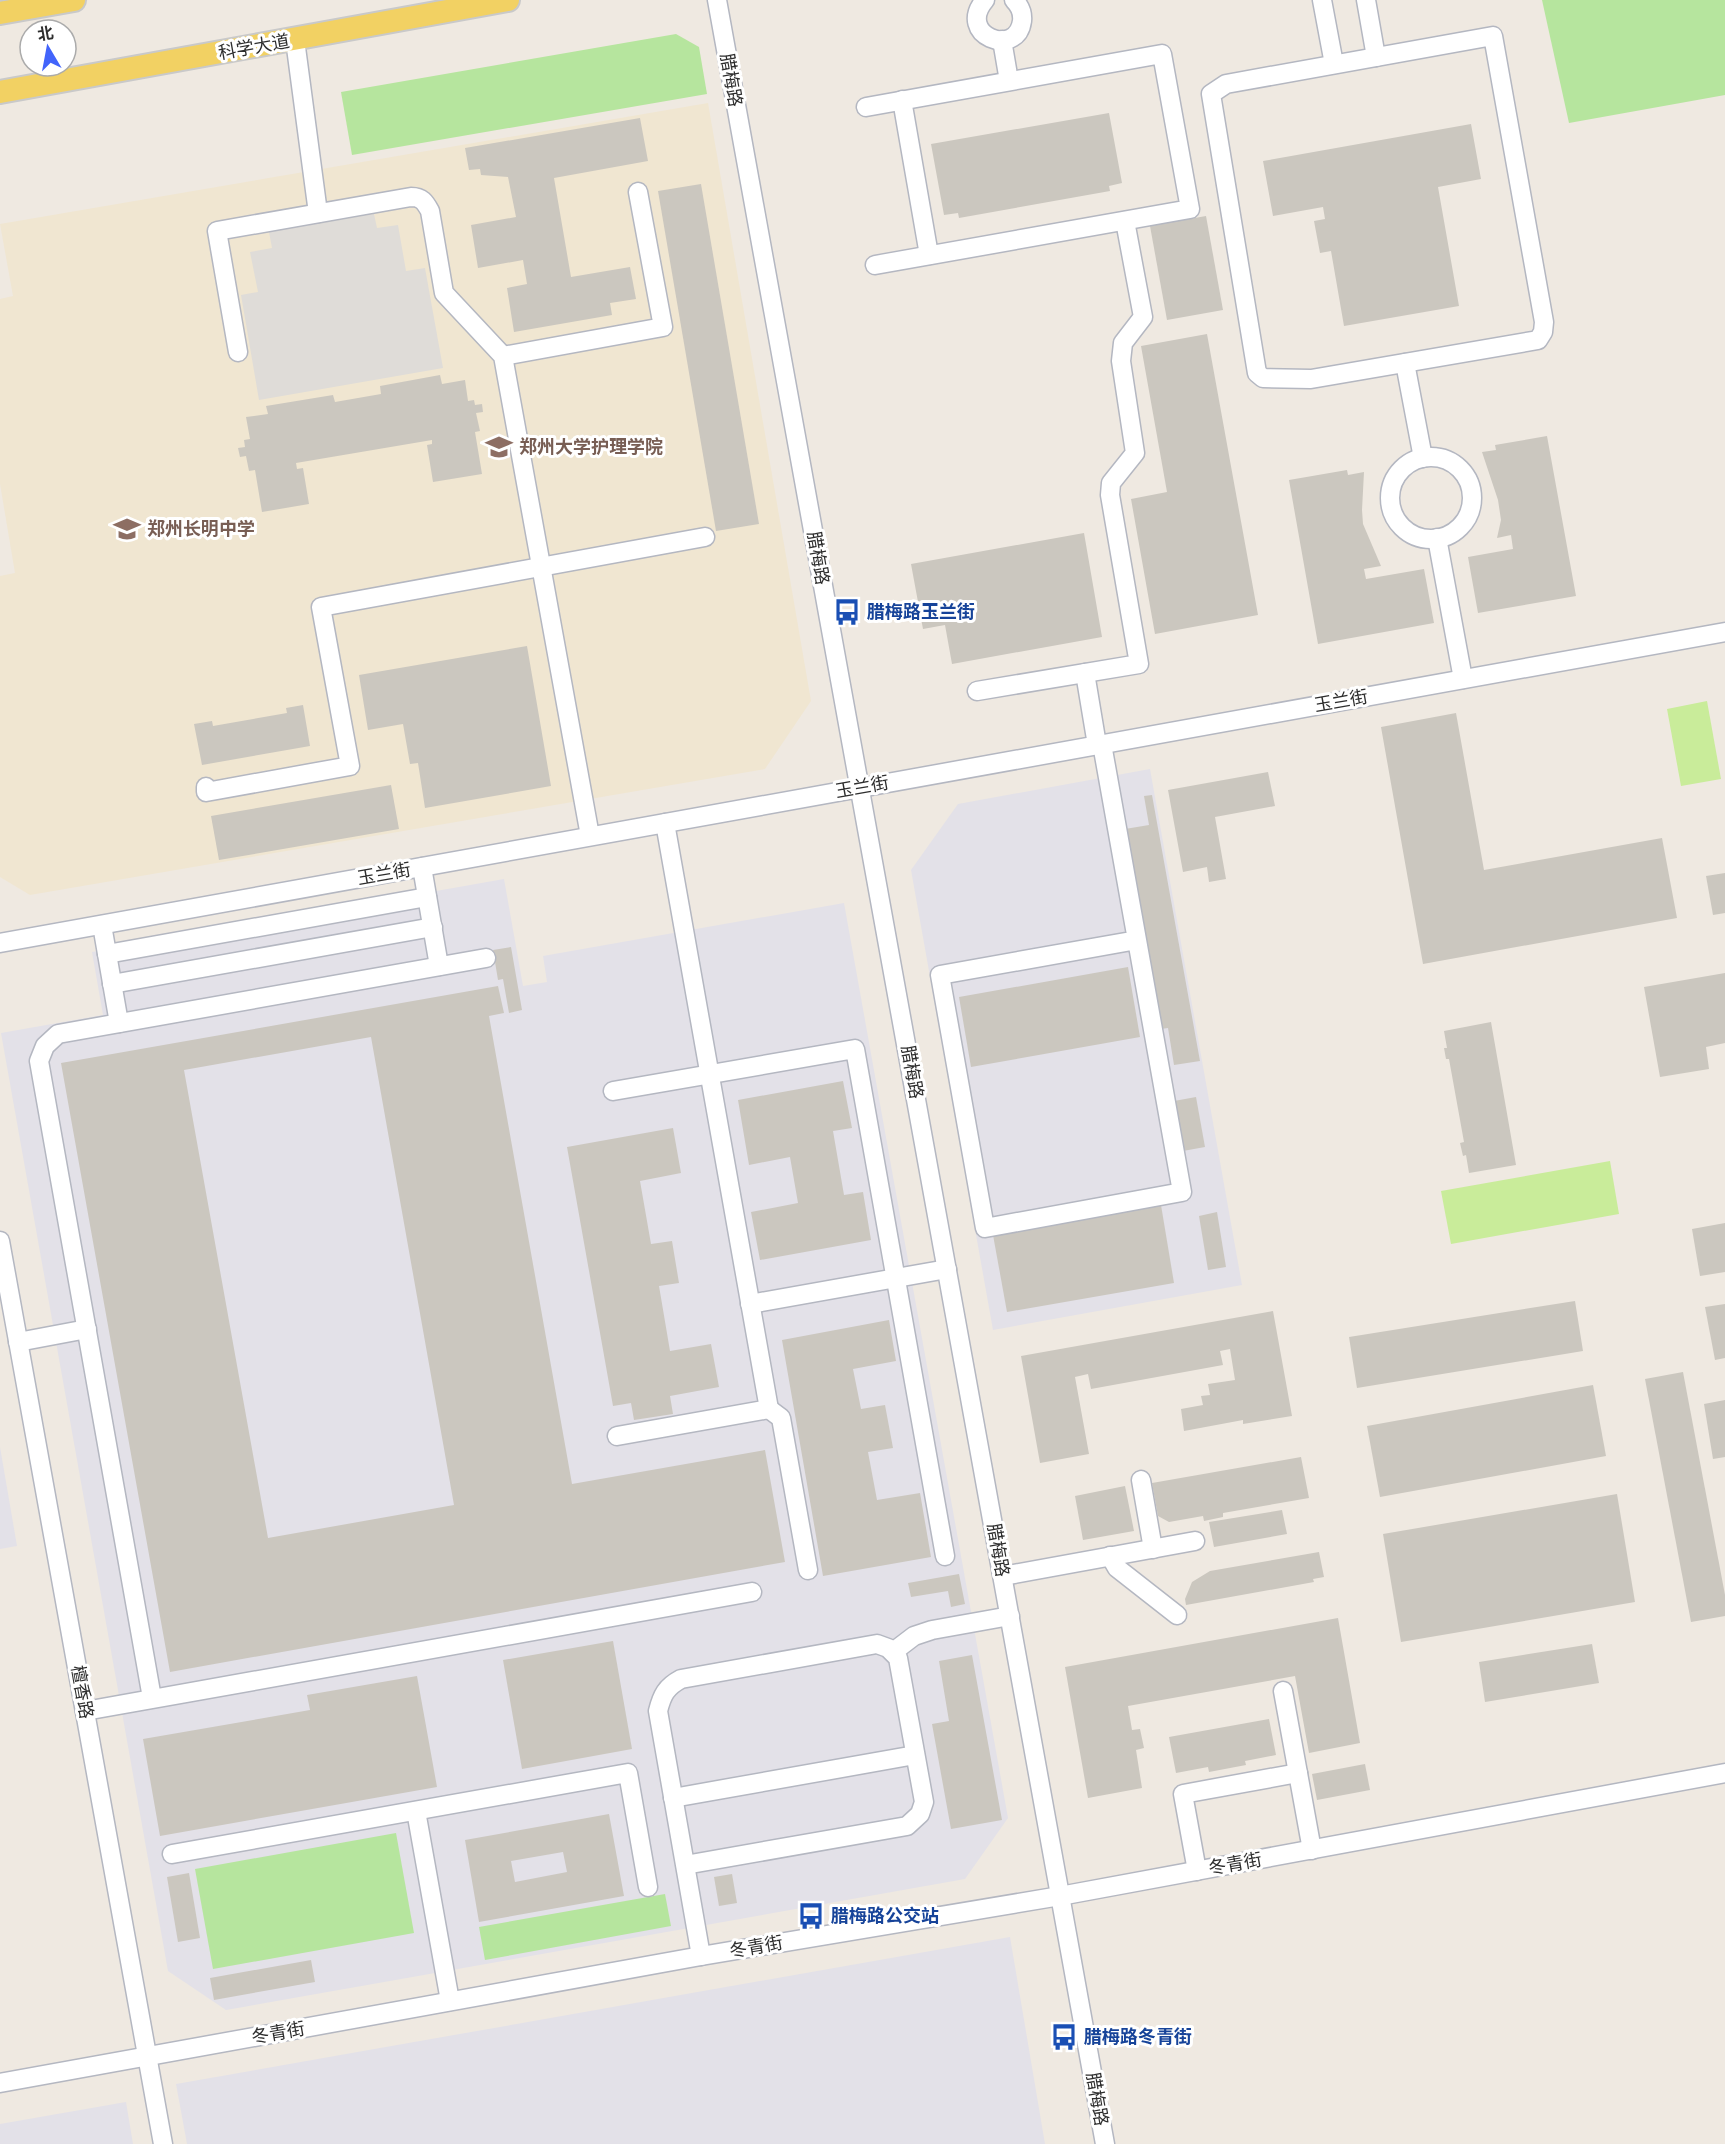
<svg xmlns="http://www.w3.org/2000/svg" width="1725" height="2144" font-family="'Source Sans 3','Noto Sans SC',sans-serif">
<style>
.industrial{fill:#e3e1e8}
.education{fill:#f0e6d1}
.green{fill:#b6e59e}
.pitch{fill:#c9ec9a}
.plaza{fill:#dfdcd8}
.building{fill:#cbc7bf;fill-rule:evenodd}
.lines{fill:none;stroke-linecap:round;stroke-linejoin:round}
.minor-casing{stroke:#b4b7c1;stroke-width:21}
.major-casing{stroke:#c9c9c9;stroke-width:26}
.minor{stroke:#fff;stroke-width:18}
.major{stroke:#f2d163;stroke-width:22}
.labels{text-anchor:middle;stroke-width:6;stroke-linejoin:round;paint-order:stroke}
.street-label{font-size:18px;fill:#2e2e2e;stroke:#fff}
.education-label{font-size:18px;font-weight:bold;fill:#785e54;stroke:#fff;text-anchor:start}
.transit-label{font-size:18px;font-weight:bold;fill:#164399;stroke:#fff;text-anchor:start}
</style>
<rect width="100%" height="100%" fill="#efe9e1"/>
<g class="industrial">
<path d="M1150,769l92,516 -249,45 -82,-460 47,-66z"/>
<path d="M504,879l19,107 24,-4 -4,-26 301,-53 164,915 -43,61 -739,131 -58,-39 -167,-938 102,-18 -11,-63z"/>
<path d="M0,1447l17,99 -17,3z"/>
<path d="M1010,1937l35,207h-858l-11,-60z"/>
<path d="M126,2102l7,42h-133v-20z"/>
</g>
<path class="education" d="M708,103l103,598 -46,68 -735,126 -30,-18v-301l15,-3 -15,-89v-185l13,-3 -13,-72z"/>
<g class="green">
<path d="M1542,0h183v95l-156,28z"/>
<path d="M676,34l23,13 8,47 -355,61 -11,-63z"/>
<path d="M396,1833l18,100 -201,36 -18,-100z"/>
<path d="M665,1894l6,32 -186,34 -6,-33z"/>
</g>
<g class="pitch">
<path d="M1707,701l14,78 -40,7 -14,-77z"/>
<path d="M1610,1161l9,53 -168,30 -10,-53z"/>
</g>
<path class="plaza" d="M374,214l3,14 21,-3 8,46 19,-3 18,100 -184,32 -18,-105 17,-3 -8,-40 22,-4 -3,-16z"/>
<g class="building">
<path d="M1109,113l13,70 -13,3 1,5 -151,27 -1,-5 -14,2 -13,-71z"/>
<path d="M640,118l8,43 -94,17 17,99 59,-10 6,32 -26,4 2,12 -98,17 -7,-44 20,-4 -4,-24 -45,8 -7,-43 45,-8 -8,-40 -27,-2 -1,-6 -11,1 -4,-22z"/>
<path d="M1471,124l10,55 -43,8 21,119 -115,20 -13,-75 -11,2 -6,-32 11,-2 -2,-12 -50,9 -10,-55z"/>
<path d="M701,184l58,340 -43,7 -58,-340z"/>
<path d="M1206,216l17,94 -56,10 -17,-94z"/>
<path d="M1207,334l51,281 -103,19 -24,-135 36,-7 -26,-146z"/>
<path d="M440,375l2,9 23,-4 3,21 6,-1 1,5 7,-1 1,8 -7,1 4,18 -5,1 7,42 -49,8 -6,-37 5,-1v-4l-136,23 1,6 6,-1 6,36 -47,8 -7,-42 -6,1 -3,-15 -6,1 -2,-9 7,-1 -1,-7 6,-1 -4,-22 22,-3 -2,-8 67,-11 2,7 46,-8 -1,-8z"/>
<path d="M1547,436l29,160 -98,17 -10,-56 45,-8 -2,-14 -14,3 4,-18 -3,-20 -16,-48 14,-2 -1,-5z"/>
<path d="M1347,470l1,5 16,-3 -2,38 1,14 18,42 -17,3 2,10 58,-10 10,54 -116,21 -29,-164z"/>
<path d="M1084,533l18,104 -150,27 -7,-39 -22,4 -12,-65z"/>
<path d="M527,646l24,140 -126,22 -7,-45 -8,1 -7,-40 -35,6 -9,-55z"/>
<path d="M303,705l7,41 -108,19 -8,-41 18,-3 1,5 74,-13 -1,-5z"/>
<path d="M1456,713l28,157 178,-32 15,80 -254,46 -42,-237z"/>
<path d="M1268,772l7,34 -60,11 11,62 -17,3 -2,-15 -24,5 -15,-82z"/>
<path d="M391,785l8,44 -180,31 -8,-44z"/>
<path d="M1152,795l48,266 -26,4 -6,-37 -7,1 -36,-200 24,-4 -5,-29z"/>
<path d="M1725,873v40l-12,2 -7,-39z"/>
<path d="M511,947l11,63 -13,3 -6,-34 -5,1 -5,-30z"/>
<path d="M1128,967l12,70 -169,30 -12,-70z"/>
<path d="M1725,973v70l-19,4 3,22 -49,8 -16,-90z"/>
<path d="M498,986l6,27 -15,3 83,468 193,-34 20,112 -615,110 -109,-609zM371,1037l83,468 -186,33 -84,-468z"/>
<path d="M1491,1022l25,143 -47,8 -3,-18 -3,1 -3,-13 4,-1 -15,-83h-3l-2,-11h3l-3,-17z"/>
<path d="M843,1081l9,47 -19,3 11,64 19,-3 8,48 -111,20 -9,-48 47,-9 -8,-46 -41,8 -11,-65z"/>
<path d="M1196,1097l9,50 -22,4 -9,-50z"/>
<path d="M673,1128l8,45 -41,8 11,63 21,-3 7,42 -20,3 11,65 41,-7 8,43 -49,9 3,18 -39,6 -3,-17 -18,3 -46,-259z"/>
<path d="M1161,1205l13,78 -167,29 -14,-77z"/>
<path d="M1217,1212l9,55 -18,3 -9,-54z"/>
<path d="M1725,1223v49l-25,4 -8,-47z"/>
<path d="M1575,1301l8,50 -226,37 -8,-51z"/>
<path d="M1725,1304v54l-10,2 -10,-53z"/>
<path d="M1273,1311l19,105 -49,8v-4l-59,11 -3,-22 22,-4 -2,-9 9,-1 -2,-11 27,-4 -5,-31 -10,2 3,14 -132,24 -3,-15 -13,3 14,77 -49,9 -19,-107z"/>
<path d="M889,1320l7,41 -43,8 8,40 24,-4 8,43 -25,4 9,48 43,-7 11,64 -108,19 -41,-236z"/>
<path d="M1683,1372l42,223v21l-34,6 -46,-243z"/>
<path d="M1593,1385l13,71 -226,41 -13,-71z"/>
<path d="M1725,1400v57l-12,2 -9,-55z"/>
<path d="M1301,1457l8,41 -86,15v4l-19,4 -1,-5 -34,6 -11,-6 -6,-33z"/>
<path d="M1125,1486l9,45 -51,9 -8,-44z"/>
<path d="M1617,1494l18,108 -234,40 -18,-108z"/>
<path d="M1282,1510l5,24 -73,13 -5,-25z"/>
<path d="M1319,1552l5,25 -11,2 1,3 -128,23 -1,-6 7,-17 18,-11z"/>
<path d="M959,1574l6,30 -14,3 -3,-16 -37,6 -3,-14z"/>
<path d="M1338,1618l22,125 -51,10 -14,-77 -167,30 4,24 8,-1 4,19 -8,2 6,38 -54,10 -23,-131z"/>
<path d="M613,1641l19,108 -110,20 -19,-109z"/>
<path d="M1592,1644l7,39 -114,19 -6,-40z"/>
<path d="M972,1655l30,165 -51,9 -19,-105 17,-3 -10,-60z"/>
<path d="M417,1676l20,111 -277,49 -17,-97 167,-29 -3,-15z"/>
<path d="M1269,1719l7,36 -31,6 1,4 -37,7 -1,-5 -32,6 -7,-36z"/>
<path d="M1365,1764l5,26 -53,10 -5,-26z"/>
<path d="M609,1814l15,82 -145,26 -14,-82zM563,1852l4,20 -52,10 -4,-21z"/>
<path d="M189,1873l11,65 -22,4 -11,-65z"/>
<path d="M732,1874l5,29 -18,3 -5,-29z"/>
<path d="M311,1960l4,22 -101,18 -4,-22z"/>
</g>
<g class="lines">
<defs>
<g id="minor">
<path d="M717,0l388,2144"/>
<path d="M985,0c-30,35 32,59 37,21 1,-9 -2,-15 -8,-21"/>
<path d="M1322,0l12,64"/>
<path d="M1366,0l10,57"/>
<path d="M1493,36l51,286 -1,10 -5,8 -227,39 -48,-1 -6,-5 -46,-279 15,-10z"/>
<path d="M295,40l23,173"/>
<path d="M1002,40l7,41"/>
<path d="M902,100l27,155"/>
<path d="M866,107l296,-53 28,155 -315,56"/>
<path d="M238,352l-21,-121 194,-34c11,0 14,5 19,14l14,82 59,63 87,480"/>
<path d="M503,356l160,-29 -25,-135"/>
<path d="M1405,363l18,95"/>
<circle cx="1431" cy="498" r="41"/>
<path d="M1437,538l26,141"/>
<path d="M1085,673l12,72"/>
<path d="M977,691l162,-27 -29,-169 1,-12 24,-30 -14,-92 2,-18 20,-26 -18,-96"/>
<path d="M1102,744l80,448 -197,36 -45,-253 197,-35"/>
<path d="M206,787v5l144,-26 -29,-159 384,-70"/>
<path d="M422,867l17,99"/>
<path d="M102,925l17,98"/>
<path d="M0,943l1725,-311"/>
<path d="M107,954l320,-57"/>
<path d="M112,984l321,-57"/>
<path d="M613,1091l242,-42 90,507"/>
<path d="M0,1241l163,903"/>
<path d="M750,1304l197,-35"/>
<path d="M18,1342l69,-13"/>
<path d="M769,1409l12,9 27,152"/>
<path d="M617,1436l152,-27 -104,-586"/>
<path d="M1141,1480l12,69"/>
<path d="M1110,1556l7,12 60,47"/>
<path d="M1003,1576l192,-35"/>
<path d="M893,1652l21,-16 18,-6 78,-14"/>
<path d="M1283,1691l29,159"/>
<path d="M152,1698l-113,-637 6,-15 13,-12 428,-76"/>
<path d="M85,1711l667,-119"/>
<path d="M673,1798l242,-43"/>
<path d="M416,1811l34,190"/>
<path d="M172,1854l456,-81 20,114"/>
<path d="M685,1865l222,-39 13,-12 4,-12 -26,-144 -10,-10 -11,-4 -196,35c-15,8 -19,16 -23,32l43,245"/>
<path d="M1197,1871l-14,-77 115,-21"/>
<path d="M0,2083l701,-127 359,-60 665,-123"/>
</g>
<g id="major">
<path d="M0,13l74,-13"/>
<path d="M0,92l508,-92"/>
</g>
</defs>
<use href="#minor" class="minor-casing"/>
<use href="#major" class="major-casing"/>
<use href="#minor" class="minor"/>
<use href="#major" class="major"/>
</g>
<defs>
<symbol id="university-bare" viewBox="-9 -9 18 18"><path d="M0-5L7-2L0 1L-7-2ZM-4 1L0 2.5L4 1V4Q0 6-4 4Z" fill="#8d6e63" stroke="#fff" stroke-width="2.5" paint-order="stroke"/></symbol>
<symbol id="school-bare" viewBox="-9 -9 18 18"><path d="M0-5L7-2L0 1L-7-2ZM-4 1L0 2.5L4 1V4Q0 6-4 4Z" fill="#8d6e63" stroke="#fff" stroke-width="2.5" paint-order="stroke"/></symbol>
<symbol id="bus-bare" viewBox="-9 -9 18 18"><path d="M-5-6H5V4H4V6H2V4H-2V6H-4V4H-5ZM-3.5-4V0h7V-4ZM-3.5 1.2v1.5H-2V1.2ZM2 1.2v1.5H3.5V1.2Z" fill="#1a4fb4" stroke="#fff" stroke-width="2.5" paint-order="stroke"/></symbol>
</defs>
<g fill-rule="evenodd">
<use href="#university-bare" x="480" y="428" width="38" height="38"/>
<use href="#school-bare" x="108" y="510" width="38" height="38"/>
<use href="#bus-bare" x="828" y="593" width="38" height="38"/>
<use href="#bus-bare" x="792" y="1897" width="38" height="38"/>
<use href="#bus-bare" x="1045" y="2018" width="38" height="38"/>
</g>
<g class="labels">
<g class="street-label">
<text transform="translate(254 47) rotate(-10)" y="6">科学大道</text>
<text transform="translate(731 80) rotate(80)" y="6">腊梅路</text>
<text transform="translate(818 558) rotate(80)" y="6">腊梅路</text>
<text transform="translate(1341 701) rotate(-10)" y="6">玉兰街</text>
<text transform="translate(862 787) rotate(-10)" y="6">玉兰街</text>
<text transform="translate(384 874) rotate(-10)" y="6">玉兰街</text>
<text transform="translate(912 1072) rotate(80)" y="6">腊梅路</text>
<text transform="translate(998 1550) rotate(80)" y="6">腊梅路</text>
<text transform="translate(82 1692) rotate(80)" y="6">檀香路</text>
<text transform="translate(1235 1864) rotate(-10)" y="6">冬青街</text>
<text transform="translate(756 1947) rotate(-10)" y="6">冬青街</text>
<text transform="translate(278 2033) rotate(-10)" y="6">冬青街</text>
<text transform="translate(1097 2099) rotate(80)" y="6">腊梅路</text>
</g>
<g class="education-label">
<text x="519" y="453">郑州大学护理学院</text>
<text x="147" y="535">郑州长明中学</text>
</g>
<g class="transit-label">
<text x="867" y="618">腊梅路玉兰街</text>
<text x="831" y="1922">腊梅路公交站</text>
<text x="1084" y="2043">腊梅路冬青街</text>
</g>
</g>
<g transform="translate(48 48) rotate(350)"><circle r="28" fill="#ffffff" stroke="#ababab" stroke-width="1.5"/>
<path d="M0-4.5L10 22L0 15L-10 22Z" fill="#4264fb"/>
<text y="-9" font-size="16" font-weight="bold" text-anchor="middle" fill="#2e2e2e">北</text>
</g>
</svg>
